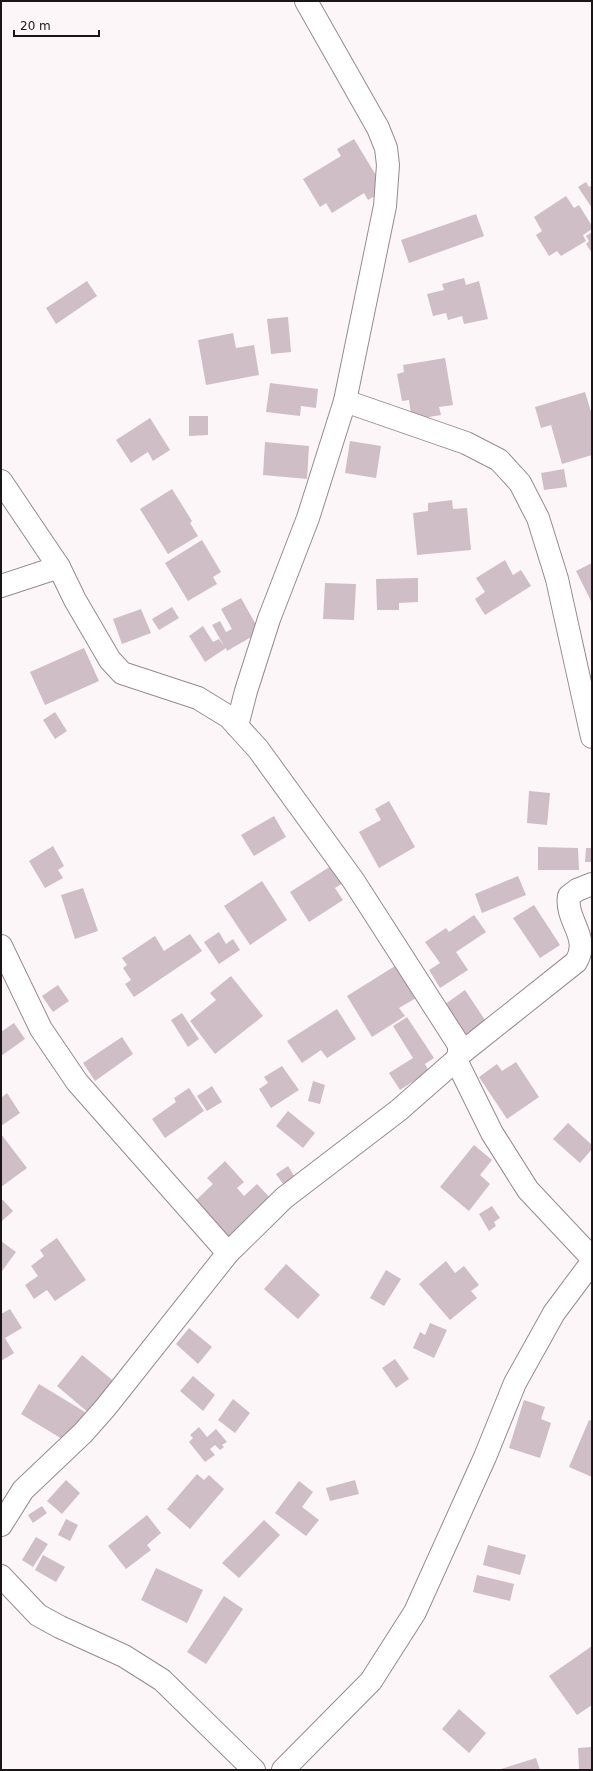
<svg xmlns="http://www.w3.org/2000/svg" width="593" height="1771" font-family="'DejaVu Sans',sans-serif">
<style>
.building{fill:#cfbec5}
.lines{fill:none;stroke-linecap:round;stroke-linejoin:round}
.street-casing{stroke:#998990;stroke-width:24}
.street{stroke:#fff;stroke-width:22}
</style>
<rect width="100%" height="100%" fill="#fdf6f9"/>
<g class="building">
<path d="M354,139l31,51 -17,10 -4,-7 -32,20 -6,-10 -6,4 -17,-28 38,-23 -4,-7z"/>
<path d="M586,182l3,5 3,-2v23l-14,-21z"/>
<path d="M566,196l8,12 5,-3 13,21v3l-9,6 3,6 -25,15 -4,-5 -8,5 -13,-21 6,-4 -8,-14z"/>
<path d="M476,214l8,22 -75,27 -8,-23z"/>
<path d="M592,232v21l-6,-9 3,-3 -3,-5z"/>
<path d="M464,278l2,7 13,-4 9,38 -24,5 -2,-8 -14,4 -2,-7 -13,3 -6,-22 17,-4 -2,-6z"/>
<path d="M87,281l10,15 -41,28 -10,-16z"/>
<path d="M288,317l3,35 -20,2 -4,-35z"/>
<path d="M233,333l3,15 18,-3 5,30 -53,10 -8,-45z"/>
<path d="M445,358l8,47 -14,2 2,8 -29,5 -3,-20 -7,1 -5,-27 7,-2 -1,-7z"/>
<path d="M270,383l48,6 -2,19 -15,-2 -1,10 -34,-4z"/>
<path d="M585,392l7,23v40l-30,9 -11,-39 -10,3 -6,-21z"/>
<path d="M189,416h19v19l-19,1z"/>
<path d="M150,418l20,32 -17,11 -5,-9 -17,11 -15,-23z"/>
<path d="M350,441l31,5 -5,32 -31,-5z"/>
<path d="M265,442l44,4 -2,33 -44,-4z"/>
<path d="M564,469l3,18 -23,3 -3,-17z"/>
<path d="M172,489l20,32 -2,2 8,13 -30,18 -28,-45z"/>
<path d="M452,500l1,9 14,-1 4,42 -54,5 -4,-42 15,-2v-8z"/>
<path d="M202,540l19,32 -8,5 4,7 -29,17 -23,-38z"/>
<path d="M505,560l8,15 8,-5 10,16 -46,29 -10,-16 10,-7 -9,-14z"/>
<path d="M592,563v40l-16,-32z"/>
<path d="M418,578v24l-19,1v7h-22l-1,-31z"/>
<path d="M325,583l31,1 -2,36 -31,-1z"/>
<path d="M241,598l19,34 -33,19 -1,-3 -21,14 -16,-26 14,-10 10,16 6,-3 5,7 -12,-21 8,-4 6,11 6,-3 -11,-20z"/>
<path d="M172,607l7,11 -20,12 -7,-11z"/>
<path d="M141,609l10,24 -29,11 -9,-25z"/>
<path d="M84,648l15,33 -54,24 -15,-33z"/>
<path d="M55,712l12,19 -12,8 -12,-19z"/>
<path d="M529,791l21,2 -3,32 -20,-2z"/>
<path d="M389,801l26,46 -36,21 -20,-36 22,-12 -6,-11z"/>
<path d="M274,816l12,21 -32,19 -13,-21z"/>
<path d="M53,846l11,20 -6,4 5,8 -18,10 -16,-27z"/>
<path d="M538,847l40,1 1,22h-41z"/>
<path d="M586,848h6v14h-7z"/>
<path d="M331,866l12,17 -8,5 8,12 -34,22 -19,-30z"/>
<path d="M518,876l8,19 -44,18 -7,-19z"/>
<path d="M262,881l25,39 -37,25 -26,-39z"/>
<path d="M83,888l15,43 -23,8 -14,-44z"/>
<path d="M534,905l26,40 -20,13 -27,-40z"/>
<path d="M474,915l12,17 -30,20 12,18 -28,18 -11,-18 11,-7 -15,-21 21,-14 3,4z"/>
<path d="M219,932l7,12 7,-5 7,11 -21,14 -15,-22z"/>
<path d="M190,934l12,17 -68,46 -9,-13 6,-4 -8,-12 4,-3 -5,-7 33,-22 9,15z"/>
<path d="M395,966l21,32 -17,10 6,8 -33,21 -25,-41z"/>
<path d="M231,976l32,40 -48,38 -25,-33 26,-21 -6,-7z"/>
<path d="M58,985l11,16 -16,11 -11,-16z"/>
<path d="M465,990l26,39 -21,14 -26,-38z"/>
<path d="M337,1009l19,30 -29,19 -6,-8 -19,13 -15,-22z"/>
<path d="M182,1013l17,26 -11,8 -17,-27z"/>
<path d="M407,1017l27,41 -9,6 4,7 -29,19 -11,-17 24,-15 -20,-32z"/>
<path d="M14,1023l11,16 -24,17v-24z"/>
<path d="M122,1037l11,17 -38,27 -12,-18z"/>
<path d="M516,1062l23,35 -32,22 -28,-42 18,-13 5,7z"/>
<path d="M282,1066l17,24 -28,18 -12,-19 9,-6 -4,-6z"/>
<path d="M313,1081l12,4 -5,19 -12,-3z"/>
<path d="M212,1086l10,16 -15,9 -10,-15z"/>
<path d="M189,1088l15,23 -39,27 -13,-19 24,-17 -2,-4z"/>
<path d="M7,1093l13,20 -19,13v-28z"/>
<path d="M288,1111l27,22 -12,15 -27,-22z"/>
<path d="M568,1123l24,22v4l-12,14 -27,-24z"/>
<path d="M1,1134l26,34 -26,19z"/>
<path d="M474,1145l18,15 -12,15 10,9 -21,27 -29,-24z"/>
<path d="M225,1161l19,21 -7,6 7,8 13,-12 17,18 -45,43 -38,-40 22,-21 -6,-6z"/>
<path d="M288,1166l7,11 -12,7 -7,-10z"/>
<path d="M3,1200l10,11 -12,11v-21z"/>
<path d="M492,1206l8,12 -6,4 2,4 -7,5 -10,-17z"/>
<path d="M57,1238l29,42 -31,21 -8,-11 -13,9 -9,-14 13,-9 -7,-10 13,-10 -4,-6z"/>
<path d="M1,1241l15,11 -14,19 -1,-1z"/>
<path d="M446,1261l9,12 9,-7 15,19 -8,6 6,7 -27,22 -31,-36z"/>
<path d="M286,1264l34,31 -22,24 -34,-30z"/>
<path d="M386,1270l15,9 -17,27 -14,-8z"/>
<path d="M10,1309l12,19 -17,10 9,15 -13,8v-47z"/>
<path d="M430,1323l17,7 -13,28 -21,-10 7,-16 5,3z"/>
<path d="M189,1328l23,19 -14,17 -22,-20z"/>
<path d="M82,1355l34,28 -26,31 -33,-28z"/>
<path d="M395,1359l14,20 -13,9 -14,-20z"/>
<path d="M193,1376l22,19 -12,16 -23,-20z"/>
<path d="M39,1384l46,28 -18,30 -46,-28z"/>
<path d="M233,1399l17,14 -15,20 -17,-13z"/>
<path d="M524,1400l21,7 -4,12 10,4 -11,35 -31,-10z"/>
<path d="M589,1420l3,1v56l-23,-10z"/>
<path d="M199,1427l8,10 9,-8 11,13 -5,3 2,2 -4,3 -5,-5 -5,4 5,6 -10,7 -16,-20 4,-4 -3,-3z"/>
<path d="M197,1474l7,6 5,-5 15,14 -34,40 -23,-20z"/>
<path d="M66,1480l14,13 -18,21 -15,-13z"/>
<path d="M355,1480l4,14 -29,7 -4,-13z"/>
<path d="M299,1481l14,11 -11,15 17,13 -13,16 -31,-23z"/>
<path d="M42,1506l5,7 -14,10 -5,-8z"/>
<path d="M147,1515l14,18 -14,12 4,5 -25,19 -18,-23z"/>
<path d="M66,1519l12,6 -8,16 -12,-6z"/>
<path d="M264,1520l16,15 -41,43 -17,-15z"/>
<path d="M36,1537l12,7 -15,23 -11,-7z"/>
<path d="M488,1545l38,10 -6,20 -37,-10z"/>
<path d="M43,1555l22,12 -9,15 -21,-12z"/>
<path d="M156,1568l47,22 -16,33 -46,-23z"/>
<path d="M477,1575l37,9 -4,17 -37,-9z"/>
<path d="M224,1596l19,13 -37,55 -19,-12z"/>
<path d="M592,1646v59l-15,10 -28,-39z"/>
<path d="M459,1709l27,24 -17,20 -27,-24z"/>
<path d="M592,1747v23h-13l-1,-22z"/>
<path d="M536,1758l4,12h-42z"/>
</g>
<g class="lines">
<defs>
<g id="street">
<path d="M345,401l121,42 33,17 21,23 18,35 19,61 35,158"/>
<path d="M1,481l58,86 16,33 35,60 12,13 76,25 31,19 29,32 95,131 106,165v10l-3,5 -57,50 -115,88 -56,55 -122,154 -23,26 -60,57 -22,35"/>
<path d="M1,586l58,-19"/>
<path d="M237,726l9,-35 23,-72 39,-101 37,-117 40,-195 3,-41 -2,-17 -8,-20 -72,-127"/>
<path d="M1,946l40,83 36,53 151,171"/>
<path d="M459,1055l117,-93c15,-25 -11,-41 -7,-66l8,-6 15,-6"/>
<path d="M456,1060l36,73 36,57 64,68"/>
<path d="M1,1576l37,39 22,12 64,29 38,24 92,90"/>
<path d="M283,1770l88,-89 44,-69 70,-155 30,-74 39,-70 38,-51"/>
</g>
</defs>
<use href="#street" class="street-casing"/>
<use href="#street" class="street"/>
</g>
<rect width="593" height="1771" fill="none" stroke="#1a1517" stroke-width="4"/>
<path d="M14 30v6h85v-6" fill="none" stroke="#1a1517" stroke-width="2"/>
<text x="20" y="30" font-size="12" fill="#1a1517" stroke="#fdf6f9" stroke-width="3" paint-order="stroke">20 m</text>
</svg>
